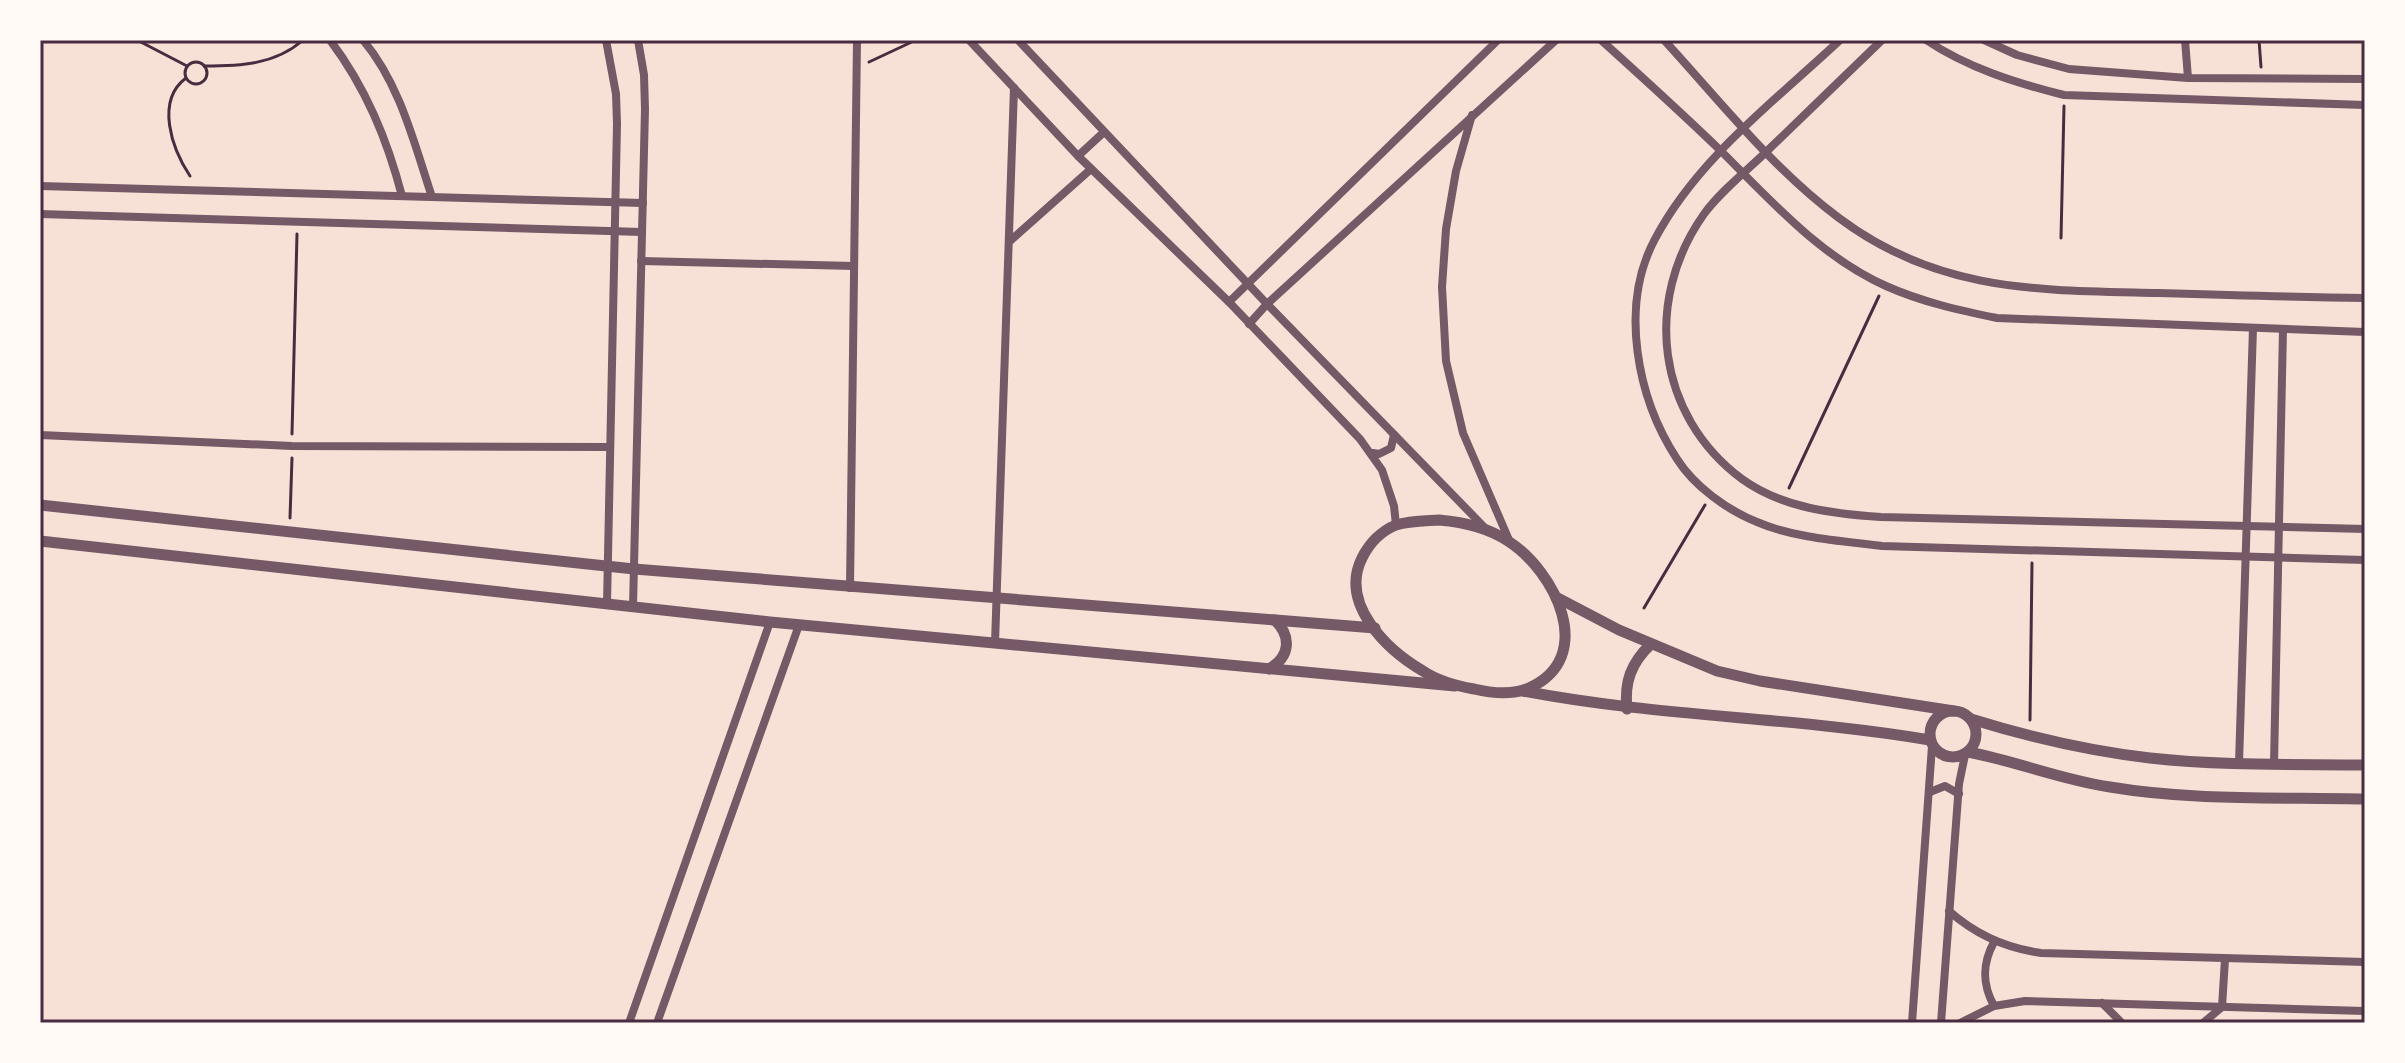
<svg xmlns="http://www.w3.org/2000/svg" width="2405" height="1063" font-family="'PT Sans',sans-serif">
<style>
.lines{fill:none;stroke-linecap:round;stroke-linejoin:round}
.path{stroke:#4a2c40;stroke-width:3}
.minor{stroke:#755966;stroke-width:8}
.tertiary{stroke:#755966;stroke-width:11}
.neatline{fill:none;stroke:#4a2c40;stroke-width:3}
</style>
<rect width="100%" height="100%" fill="#f7e1d7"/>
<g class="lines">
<g class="path">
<path d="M137,40l50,26"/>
<path d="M2259,40l2,27"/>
<path d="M869,62l47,-22"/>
<circle cx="196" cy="73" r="11"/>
<path d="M204,66c35,0 71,-1 99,-26"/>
<path d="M186,78c-31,23 -14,71 4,98"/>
<path d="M2061,238l3,-132"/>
<path d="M292,434l5,-200"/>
<path d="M1789,488l90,-192"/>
<path d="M290,518l2,-60"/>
<path d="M1644,608l61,-103"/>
<path d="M2030,720l2,-157"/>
</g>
<g class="minor">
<path d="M330,40c36,48 57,99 72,156"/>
<path d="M363,40c37,44 51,103 69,157"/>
<path d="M606,40l10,54 1,30 -10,480"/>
<path d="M969,40l109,116 151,146 131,137 22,31 12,36 2,19"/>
<path d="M1018,40l249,264 219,225"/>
<path d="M1601,40c41,37 82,74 121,112 49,49 99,105 164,134 36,16 72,24 111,32l368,14"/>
<path d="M1664,40c56,61 108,128 175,178 100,75 200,72 319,75 69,2 138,4 207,5"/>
<path d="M1840,40c-65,61 -143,119 -185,199 -36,67 -18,159 22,220 17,27 50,51 80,63 37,16 85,19 125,24l483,14"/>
<path d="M1882,40c-39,38 -79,76 -118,114 -20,19 -44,38 -60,60 -61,86 -48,201 38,265 40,29 92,35 139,38l484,12"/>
<path d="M1926,40c42,28 90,43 138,55l301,10"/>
<path d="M1984,40l33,15 52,14 119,9 177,1"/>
<path d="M2185,40l3,38"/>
<path d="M1472,115l-16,56 -10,58 -4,58 4,74 17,72 46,107"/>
<path d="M1078,156l26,-24"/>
<path d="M40,186l603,17"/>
<path d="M40,214l602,18"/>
<path d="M1010,241l81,-72"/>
<path d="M641,261l213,5"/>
<path d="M1229,302l269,-262"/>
<path d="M1249,324l18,-20 289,-264"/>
<path d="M40,435l252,11 318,1"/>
<path d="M1373,453l6,1 12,-6 3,-13"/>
<path d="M850,588l7,-548"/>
<path d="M633,607l12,-498 -1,-34 -6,-35"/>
<path d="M995,643l19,-555"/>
<path d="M2239,763l14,-435"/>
<path d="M2274,764l9,-435"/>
<path d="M1930,792l15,-6 14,8"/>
<path d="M1949,911c27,24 56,37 92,42l324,9"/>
<path d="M1994,942c-12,22 -12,42 0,64"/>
<path d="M2102,1003l20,20"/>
<path d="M629,1023l141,-401"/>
<path d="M657,1023l142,-398"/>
<path d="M1912,1023l20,-277"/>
<path d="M1941,1023l18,-239 6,-29"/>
<path d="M1960,1023l34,-17 31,-5 340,10"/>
<path d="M2203,1023l19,-16 3,-48"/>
</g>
<g class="tertiary">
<path d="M40,505l594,64 741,59"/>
<path d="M1439,520c24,2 48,7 69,21 47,30 90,116 21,147 -16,7 -38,5 -55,1 -17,-3 -36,-8 -51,-18 -36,-21 -84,-67 -61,-113 7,-14 19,-27 34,-33 13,-4 29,-4 43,-5z"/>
<path d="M40,541l730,81 685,64"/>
<path d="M1556,597l63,33 98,41 43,10 194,30"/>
<path d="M1269,669c21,-12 23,-32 6,-49"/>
<path d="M1523,691c135,26 272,26 407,49"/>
<path d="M1627,709c-3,-27 4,-46 24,-65"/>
<circle cx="1953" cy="734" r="23"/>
<path d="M1971,719c58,18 119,32 179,39 72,8 144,6 215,7"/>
<path d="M1968,752c48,9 93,28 142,35 83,14 170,10 255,12"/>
</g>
</g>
<rect width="2405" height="1063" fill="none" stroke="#fffaf5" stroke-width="84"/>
<rect x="42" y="42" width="2321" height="979" class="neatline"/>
</svg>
